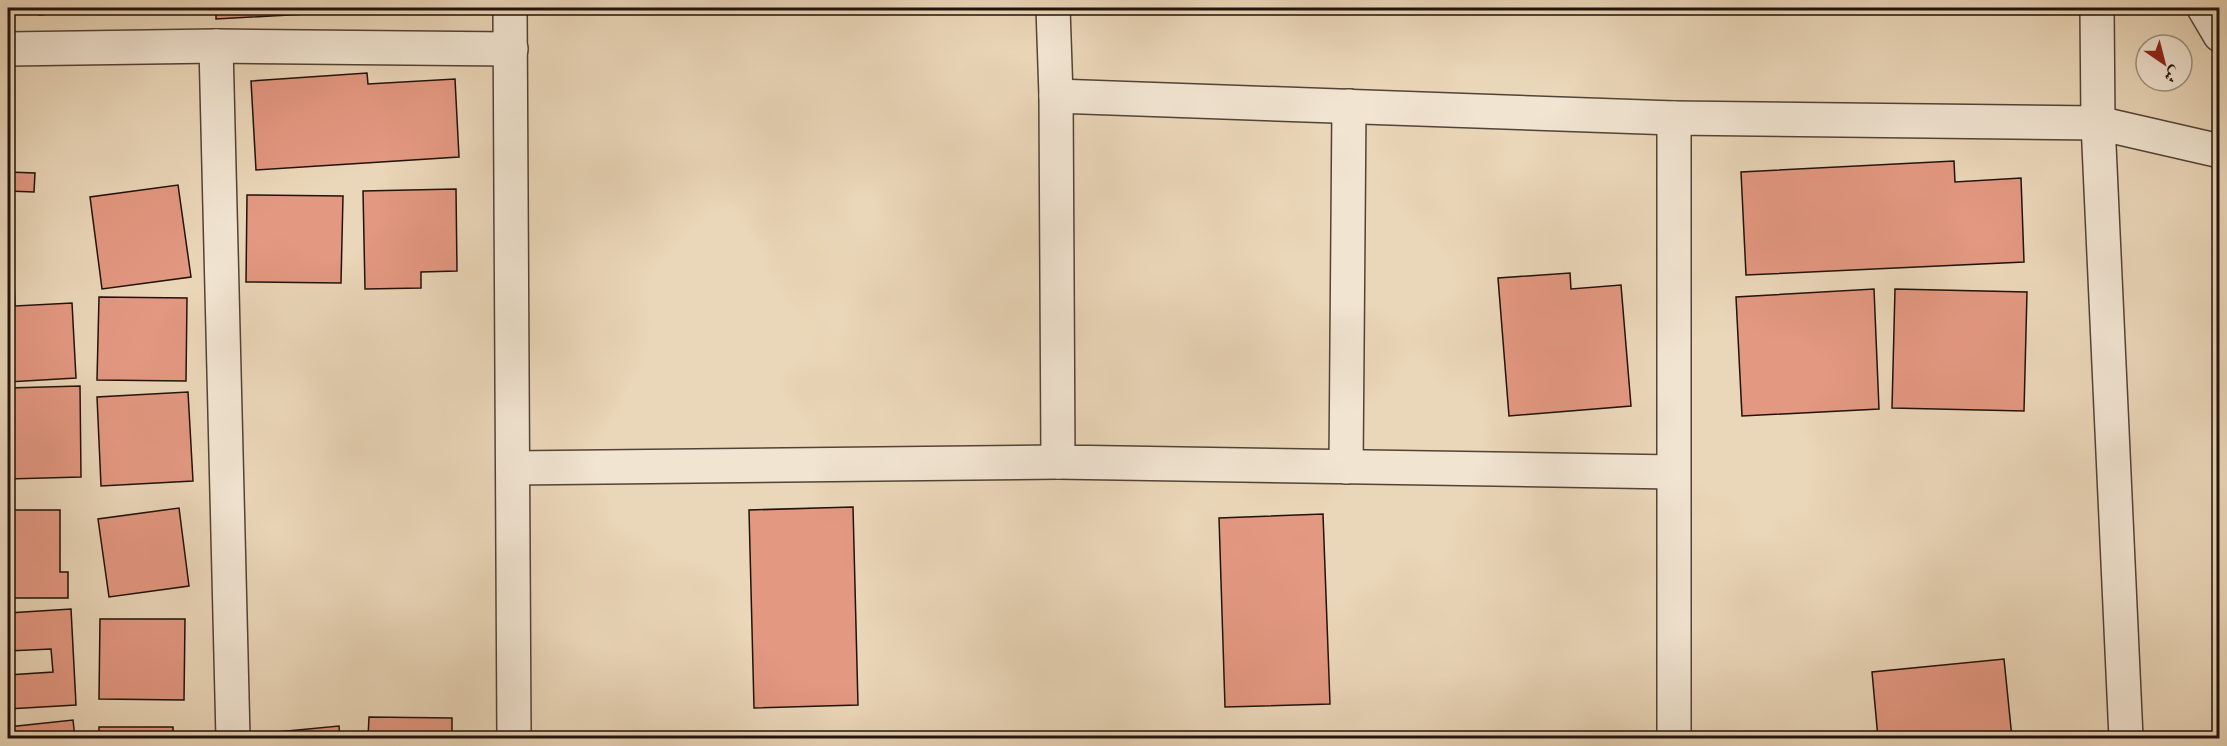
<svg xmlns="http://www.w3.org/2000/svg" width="2227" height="746" font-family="Vollkorn,Amiri,serif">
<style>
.building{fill:#e39881;stroke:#21120a;stroke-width:1.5}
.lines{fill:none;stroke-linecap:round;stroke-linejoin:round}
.minor-casing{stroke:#534336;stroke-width:36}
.minor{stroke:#f1e4d1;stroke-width:33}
</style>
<rect width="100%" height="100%" fill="#ead6b8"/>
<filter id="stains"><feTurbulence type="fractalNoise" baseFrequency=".00333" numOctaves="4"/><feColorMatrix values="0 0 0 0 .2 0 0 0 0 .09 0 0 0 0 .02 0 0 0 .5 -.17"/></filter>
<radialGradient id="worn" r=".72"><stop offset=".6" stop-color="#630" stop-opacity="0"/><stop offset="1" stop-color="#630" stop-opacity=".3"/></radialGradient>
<g class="building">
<path d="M38,8h79l-78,7z"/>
<path d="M216,8h90v6l-90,5z"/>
<path d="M374,8h67l-67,3z"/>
<path d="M367,73l1,11 87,-5 4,78 -203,13 -5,-89z"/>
<path d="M1954,161l1,21 66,-4 3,84 -278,13 -5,-103z"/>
<path d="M8,172l27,1 -1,19 -26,-1z"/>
<path d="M178,185l13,92 -89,12 -12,-92z"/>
<path d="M456,189l1,82 -36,1v16l-56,1 -2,-98z"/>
<path d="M247,195l96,1 -2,87 -95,-1z"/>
<path d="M1570,273l1,16 50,-4 10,121 -122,10 -11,-138z"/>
<path d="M8,281h6l1,25 57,-3 4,75 -68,4z"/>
<path d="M1874,289l5,120 -137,7 -6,-119z"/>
<path d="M1895,289l132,3 -3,119 -132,-3z"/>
<path d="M99,297l88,1 -1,83 -89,-1z"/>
<path d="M80,386l1,91 -73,2v-91z"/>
<path d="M188,392l5,89 -92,5 -4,-89z"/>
<path d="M853,507l5,198 -104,3 -5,-198z"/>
<path d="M179,508l10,78 -80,11 -11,-78z"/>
<path d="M8,510h52v62h8v26h-60z"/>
<path d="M1323,514l7,190 -105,3 -6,-189z"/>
<path d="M71,609l5,96 -68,4v-34l45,-3 -2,-23 -43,2v-38z"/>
<path d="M100,619h85l-1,81 -85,-1z"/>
<path d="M2004,659l8,79h-134l-6,-66z"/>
<path d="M369,717l83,1v20h-84z"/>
<path d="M73,720l2,18h-67v-11z"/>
<path d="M339,726l1,12h-83l-1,-4z"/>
<rect x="99" y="727" width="74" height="11"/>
</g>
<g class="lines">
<defs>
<g id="minor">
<path d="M510,8l4,730"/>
<path d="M1053,8l3,88"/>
<path d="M2097,8l1,115 28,615"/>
<path d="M2204,8l16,27"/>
<path d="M216,46l17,692"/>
<path d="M8,49l208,-3 295,3"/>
<path d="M1346,467l3,-361"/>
<path d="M513,468l545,-6"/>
<path d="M1673,472l-615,-10 -2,-366 618,22"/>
<path d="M1674,738v-620l424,5 122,28"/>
</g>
</defs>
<use href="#minor" class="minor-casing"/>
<use href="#minor" class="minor"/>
</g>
<rect width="2227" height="746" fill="none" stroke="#ead6b8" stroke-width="30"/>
<rect x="9" y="9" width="2209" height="728" fill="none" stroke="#21120a" stroke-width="3"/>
<rect x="15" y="15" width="2197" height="716" fill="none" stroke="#21120a" stroke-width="1.5"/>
<g transform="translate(2164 63) rotate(145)"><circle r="28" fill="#f1e4d1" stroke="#9e9081" stroke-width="1.5"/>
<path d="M0-4.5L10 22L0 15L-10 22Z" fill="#8f2418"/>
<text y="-9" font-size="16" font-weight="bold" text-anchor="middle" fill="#21120a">ش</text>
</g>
<rect width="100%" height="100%" filter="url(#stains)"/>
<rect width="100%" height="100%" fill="url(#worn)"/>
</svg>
